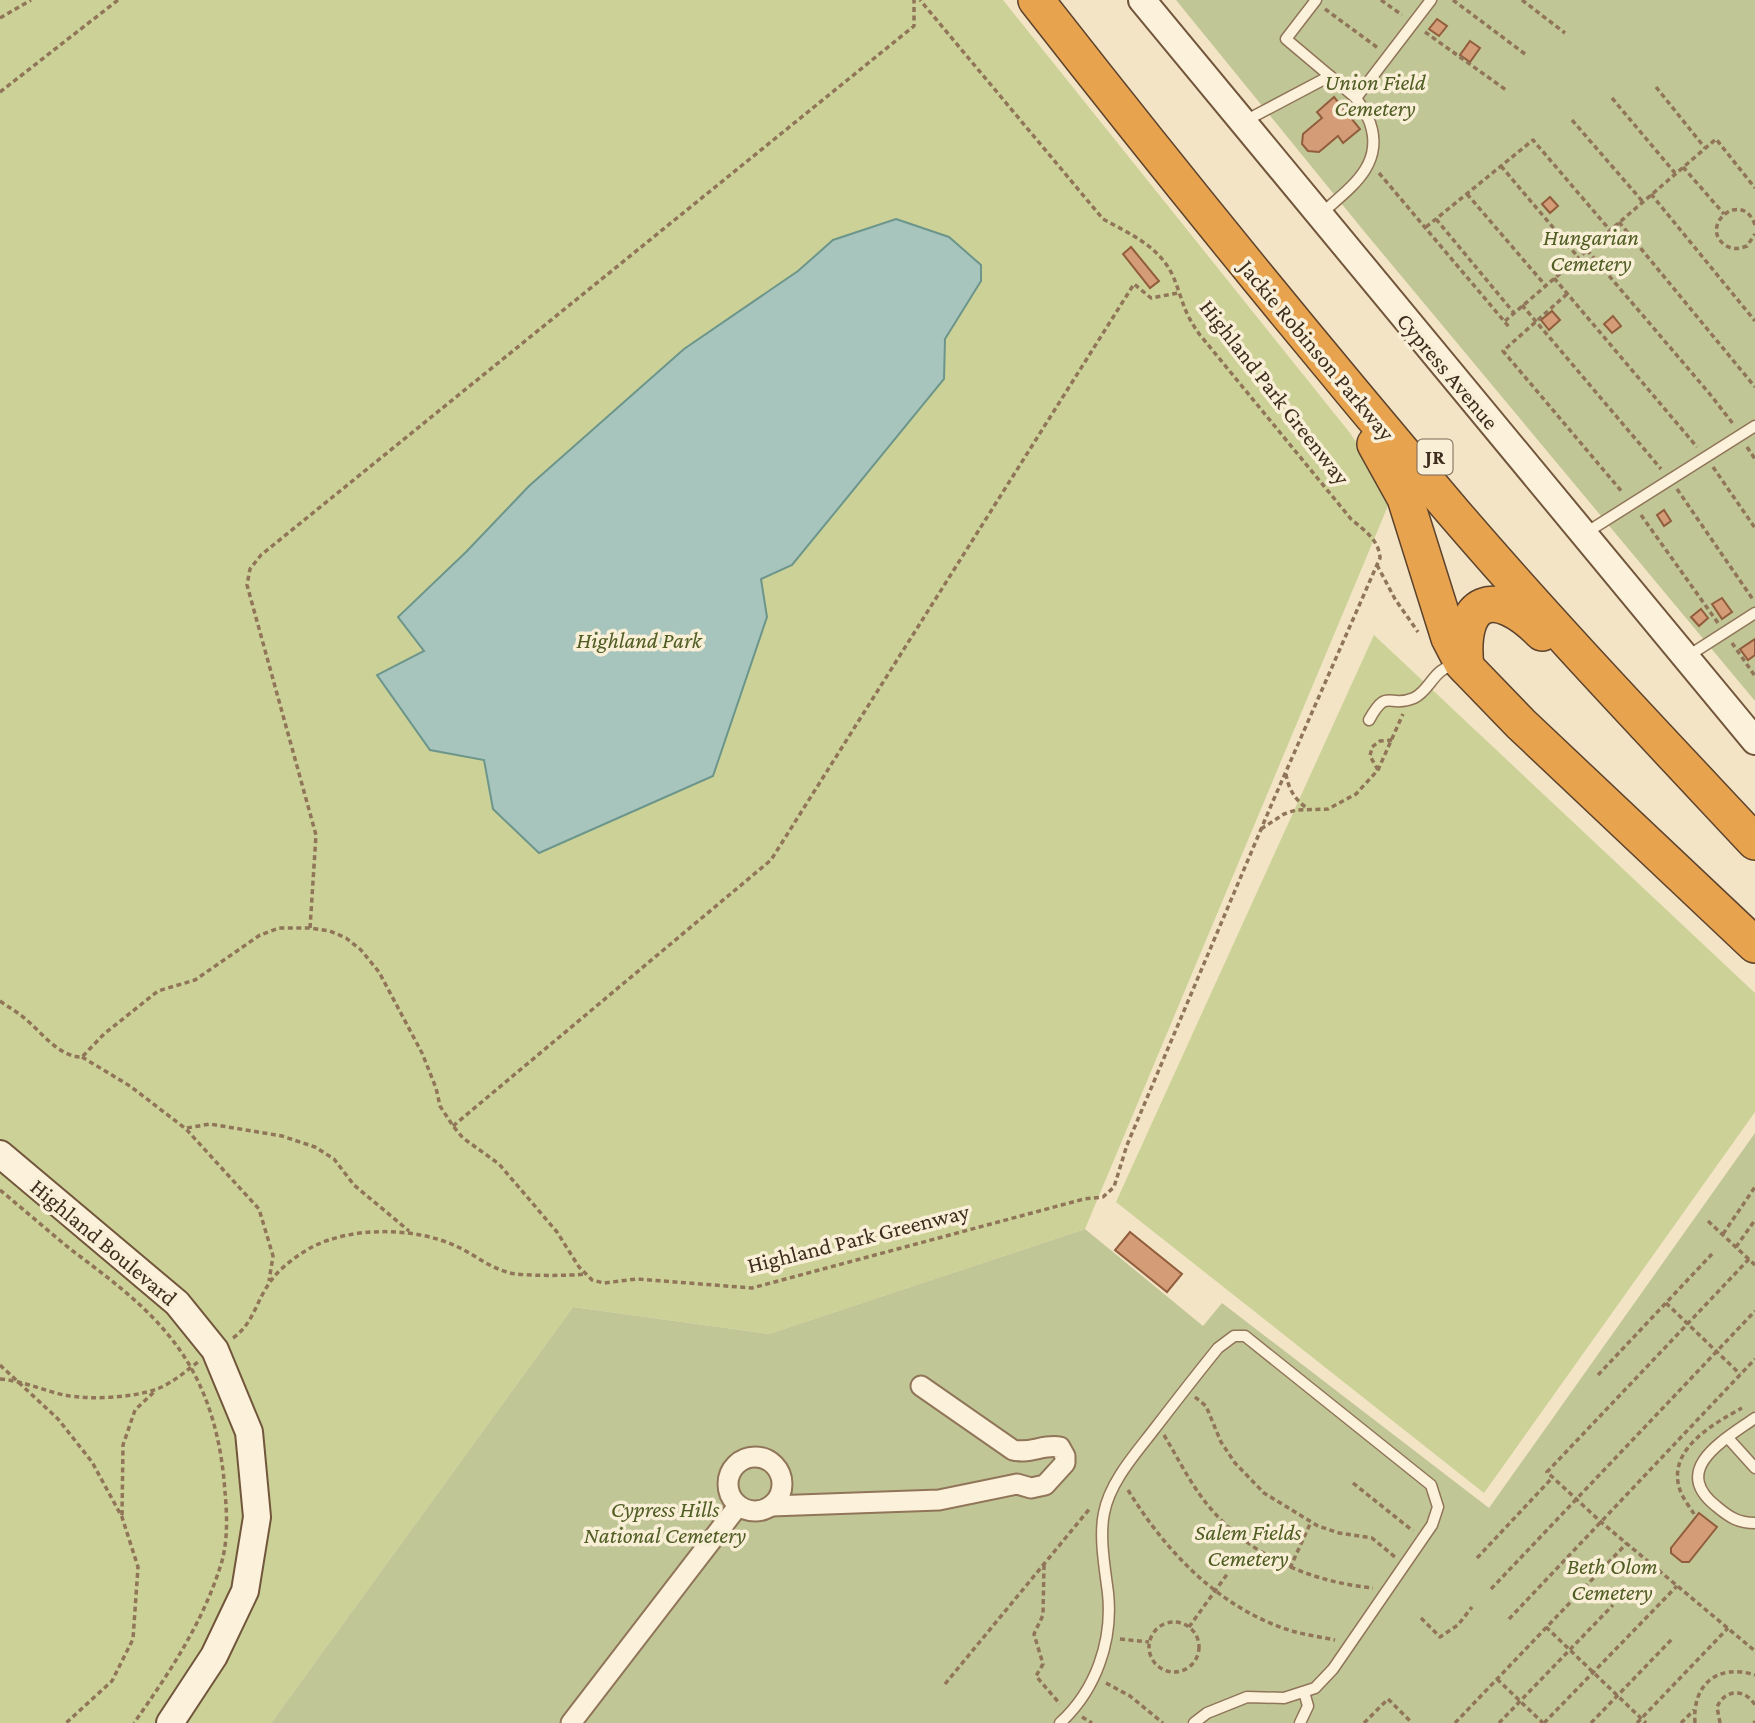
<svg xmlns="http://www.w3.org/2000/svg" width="1755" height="1723" font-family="'Crimson Pro',serif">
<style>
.green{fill:#ccd297}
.cemetery{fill:#c1c697}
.water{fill:#a7c5bc;stroke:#6c958b;stroke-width:2}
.building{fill:#d49d77;stroke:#915d3c;stroke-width:2}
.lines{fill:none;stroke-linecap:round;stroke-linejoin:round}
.lane-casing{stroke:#907559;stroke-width:13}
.street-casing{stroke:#907559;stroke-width:23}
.secondary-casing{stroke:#72563c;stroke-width:30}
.highway-casing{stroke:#5d432d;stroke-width:38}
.path{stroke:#907559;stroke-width:3.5;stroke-dasharray:5 3.5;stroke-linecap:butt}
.lane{stroke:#fcf1da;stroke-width:10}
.street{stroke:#fcf1da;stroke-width:19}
.secondary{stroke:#fcf1da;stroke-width:26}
.highway{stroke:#e8a34f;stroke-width:35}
.labels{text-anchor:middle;stroke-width:7;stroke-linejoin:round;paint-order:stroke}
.shield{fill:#f9eed6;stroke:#766755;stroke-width:2}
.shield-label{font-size:21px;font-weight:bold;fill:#3e2d1e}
.park-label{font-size:23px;font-style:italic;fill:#4f5d23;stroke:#f9eed6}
.street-label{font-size:23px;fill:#3e2d1e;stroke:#f9eed6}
</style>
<rect width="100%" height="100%" fill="#f2e4c5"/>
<g class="green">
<path d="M0,0h1003l347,433 23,36 17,32 -305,728 -316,105 -196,-27 -302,416h-271z"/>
<path d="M1374,635l381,358v119l-271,381 -368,-291z"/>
</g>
<g class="cemetery">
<path d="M1176,0h579v701l-392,-471z"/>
<path d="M1755,1133v590h-1484l302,-416 196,27 316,-105 118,97 19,-23 267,205z"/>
</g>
<path class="water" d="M896,219l53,18 32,28v16l-36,58 -1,40 -152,186 -31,14 6,38 -54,159 -174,77 -46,-44 -9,-49 -54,-10 -53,-75 47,-24 -26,-34 68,-65 63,-66 155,-137 114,-78 35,-31z"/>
<g class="building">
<path d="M1437,19l10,7 -8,10 -10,-7z"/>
<path d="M1470,41l10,7 -10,14 -10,-7z"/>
<path d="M1334,97l26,32 -17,14 -5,-7 -19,16 -11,-1 -6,-7 1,-10 19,-16 -5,-6z"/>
<path d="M1550,197l8,9 -8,7 -8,-9z"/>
<path d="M1131,247l28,34 -9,7 -27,-34z"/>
<path d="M1552,311l8,9 -11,10 -8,-10z"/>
<path d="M1613,316l8,10 -9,7 -8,-9z"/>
<path d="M1664,510l7,11 -7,5 -7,-11z"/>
<path d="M1722,598l10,14 -10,7 -10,-15z"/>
<path d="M1701,609l7,9 -9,8 -8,-9z"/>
<path d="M1755,639v16l-7,5 -8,-11z"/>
<path d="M1130,1232l52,42 -15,18 -52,-42z"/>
<path d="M1699,1513l18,14 -28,35h-7l-11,-9v-5z"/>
</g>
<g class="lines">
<defs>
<g id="lane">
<path d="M1316,0l-30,39 70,59 75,-98"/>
<path d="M1243,122l87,-46"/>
<path d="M1321,214c27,-25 64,-48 49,-91 -3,-9 -9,-17 -14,-25"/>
<path d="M1584,534l171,-108"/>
<path d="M1688,656l67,-43"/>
<path d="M1369,720c19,-34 19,-11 45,-22 17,-8 20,-32 42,-32"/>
<path d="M1755,1418c-31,22 -85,51 -39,88 13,11 22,17 39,17"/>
<path d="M1728,1438l27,30"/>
<path d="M1060,1723c36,-33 53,-82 48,-130 -3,-24 -9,-56 -4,-80 6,-32 33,-61 52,-86 20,-26 41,-53 62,-79l16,-12h11l186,149 7,22 -6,18 -99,144 -18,19 -31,10 -37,-1 -40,16 -13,10"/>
<path d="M1300,1723l8,-17 -4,-14"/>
</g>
<g id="street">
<circle cx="755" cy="1484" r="27"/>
<path d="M771,1506l168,-6 78,-16 14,4 14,-3 20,-22v-7l-5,-9c-17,-3 -29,7 -47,3l-92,-64"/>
<path d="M571,1723l167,-217"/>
</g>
<g id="secondary">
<path d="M1142,0l613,741"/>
<path d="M0,1154l177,149 38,47 34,82 8,85 -12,74 -31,65 -44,67"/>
</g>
<g id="highway">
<path d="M1036,0c136,174 275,345 418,513 97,113 200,221 301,329"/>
<path d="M1375,444l30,54 44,140 13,25 59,61 234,221"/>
<path d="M1466,667c-8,-69 29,-82 76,-34"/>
</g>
</defs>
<use href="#lane" class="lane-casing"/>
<use href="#street" class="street-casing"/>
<use href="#secondary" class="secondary-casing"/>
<use href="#highway" class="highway-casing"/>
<g class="path">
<path d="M1381,0l21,15"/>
<path d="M1453,0l72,54"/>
<path d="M1522,0l43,33"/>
<path d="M1325,9l53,39"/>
<path d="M0,18l31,-18"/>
<path d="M1425,32l81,58"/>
<path d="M1656,87l49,61"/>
<path d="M0,92l118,-92"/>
<path d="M1612,98l63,75"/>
<path d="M1572,120l71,82"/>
<path d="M1501,166l77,91"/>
<path d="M1683,167l41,47"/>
<path d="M1379,173l130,154"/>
<path d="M1467,194l78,91"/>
<path d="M1651,194l104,127"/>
<path d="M1436,219l78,94"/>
<path d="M1619,222l136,165"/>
<path d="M1755,225c-13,-37 -57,1 -30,20 7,5 14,4 22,1l8,-12"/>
<path d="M1426,227l107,-87 76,89"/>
<path d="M1587,250l122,143 25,32"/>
<path d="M1554,278l143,169"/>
<path d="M1567,294l-64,57 120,142"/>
<path d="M1522,305l139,164"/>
<path d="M1505,321l211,-182 39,49"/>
<path d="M1747,447l8,12"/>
<path d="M1713,467l42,61"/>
<path d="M1677,489l77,112"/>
<path d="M1641,515l77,108"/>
<path d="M1377,565l18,34 23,33"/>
<path d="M1732,643l23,33"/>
<path d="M1378,770l-8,-14 2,-9 8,-6 13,-1"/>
<path d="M1286,774c2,14 9,26 21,34"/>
<path d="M1261,829l23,-15 12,-4 32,-1 28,-15 22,-24 25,-56"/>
<path d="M310,928l6,-93 -69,-250 3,-16 11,-14 653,-529v-26"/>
<path d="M0,1001c8,6 16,10 23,16 18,14 35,40 59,40l22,-23 54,-43 37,-11 65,-45 19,-7h31l20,3 16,7 15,12 18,22 43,81 14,35 4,18 13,20 10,12 36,26 58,68 22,35 13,13 12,3 33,-4 115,9 332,-89 19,-2 11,-10 13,-42 146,-344 107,-243c-1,-18 -15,-27 -29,-39l-151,-184c-17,-23 -17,-35 -27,-59 -14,-30 -43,-42 -70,-57l-183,-219"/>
<path d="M82,1057l48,29 56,43 73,80 14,47 -4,25"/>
<path d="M453,1126l318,-266 363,-576 17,14 27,-5"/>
<path d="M187,1128l23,-4 72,12 33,11 19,12 20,26 55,46"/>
<path d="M0,1190c23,19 46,39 69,58 34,26 69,51 96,83 40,46 56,102 60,161 2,22 3,47 -3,69 -18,60 -52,111 -88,162"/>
<path d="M1708,1221l47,44"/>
<path d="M1723,1234l32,-47"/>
<path d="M1736,1247l19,-27"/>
<path d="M1749,1259l-202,213 54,50 154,129"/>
<path d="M1666,1303l74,71"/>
<path d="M233,1338c19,-13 23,-35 35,-53 10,-16 28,-29 44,-38 41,-21 105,-20 146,0 17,8 32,21 52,26 11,3 62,3 75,1"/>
<path d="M0,1365l58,54 34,43 30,55 16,50 -5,72 -21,42 -46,42"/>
<path d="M1598,1375l114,-121"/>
<path d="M0,1379c23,2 42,11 64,16 25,5 68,3 93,-6 14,-5 29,-18 41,-27"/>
<path d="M1195,1397l11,9 15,36 14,21 29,30 54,33 21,7 33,5 23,19"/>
<path d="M1164,1435c15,25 28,52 47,74 41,48 101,73 162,79"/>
<path d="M1353,1483l60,48"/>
<path d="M1128,1490c38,62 92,119 164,141 14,4 29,6 43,9"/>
<path d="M1694,1514c-4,-7 -11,-15 -14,-24 -14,-40 33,-66 62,-82"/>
<path d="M122,1515l1,-70 12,-35 21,-20"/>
<path d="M1477,1558l75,-80"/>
<path d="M1044,1565l-1,50 -9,19 9,30 -7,12 24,28"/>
<path d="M1290,1568l21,-46"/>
<path d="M1491,1589l264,-278"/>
<path d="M1421,1618l19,19 18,-12 14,-18"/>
<path d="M1509,1619l246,-260"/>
<circle cx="1174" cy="1647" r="25"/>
<path d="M1189,1627l39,-54"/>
<path d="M1546,1627l100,96"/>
<path d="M1120,1639l29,3"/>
<path d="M1497,1679l46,44"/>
<path d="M1106,1683l24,13 33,27"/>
<path d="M945,1684l146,-177"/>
<path d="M1082,1717l10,6"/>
<path d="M1364,1723l24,-24 24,24"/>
<path d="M1455,1723l172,-180"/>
<path d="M1499,1723l114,-118"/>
<path d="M1544,1723l133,-137"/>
<path d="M1591,1723l82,-85"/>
<path d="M1637,1723l91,-95"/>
<path d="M1681,1723l13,-13"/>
<path d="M1695,1723c-3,-39 23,-60 60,-48"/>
<path d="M1720,1723l-3,-16c8,-18 28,-19 38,-2"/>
<path d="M1754,1723l1,-2"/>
</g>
<use href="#lane" class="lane"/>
<use href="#street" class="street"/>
<use href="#secondary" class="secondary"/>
<use href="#highway" class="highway"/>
</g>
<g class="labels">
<rect class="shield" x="1417.5" y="439.5" width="35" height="35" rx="5"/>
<g class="shield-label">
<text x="1435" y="464">JR</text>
</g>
<g class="park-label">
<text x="1375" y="90">Union Field<tspan x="1375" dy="26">Cemetery</tspan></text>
<text x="1591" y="245">Hungarian<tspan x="1591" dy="26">Cemetery</tspan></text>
<text x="639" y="648">Highland Park</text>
<text x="665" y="1517">Cypress Hills<tspan x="665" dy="26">National Cemetery</tspan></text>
<text x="1248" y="1540">Salem Fields<tspan x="1248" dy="26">Cemetery</tspan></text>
<text x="1612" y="1574">Beth Olom<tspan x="1612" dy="26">Cemetery</tspan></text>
</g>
<g class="street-label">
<text transform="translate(1317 350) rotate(50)" y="8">Jackie Robinson Parkway</text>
<text transform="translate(1448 371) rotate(50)" y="8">Cypress Avenue</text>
<text transform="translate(1275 392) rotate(52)" y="8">Highland Park Greenway</text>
<text transform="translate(858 1238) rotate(-14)" y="8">Highland Park Greenway</text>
<text transform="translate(104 1242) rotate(40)" y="8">Highland Boulevard</text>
</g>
</g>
</svg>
